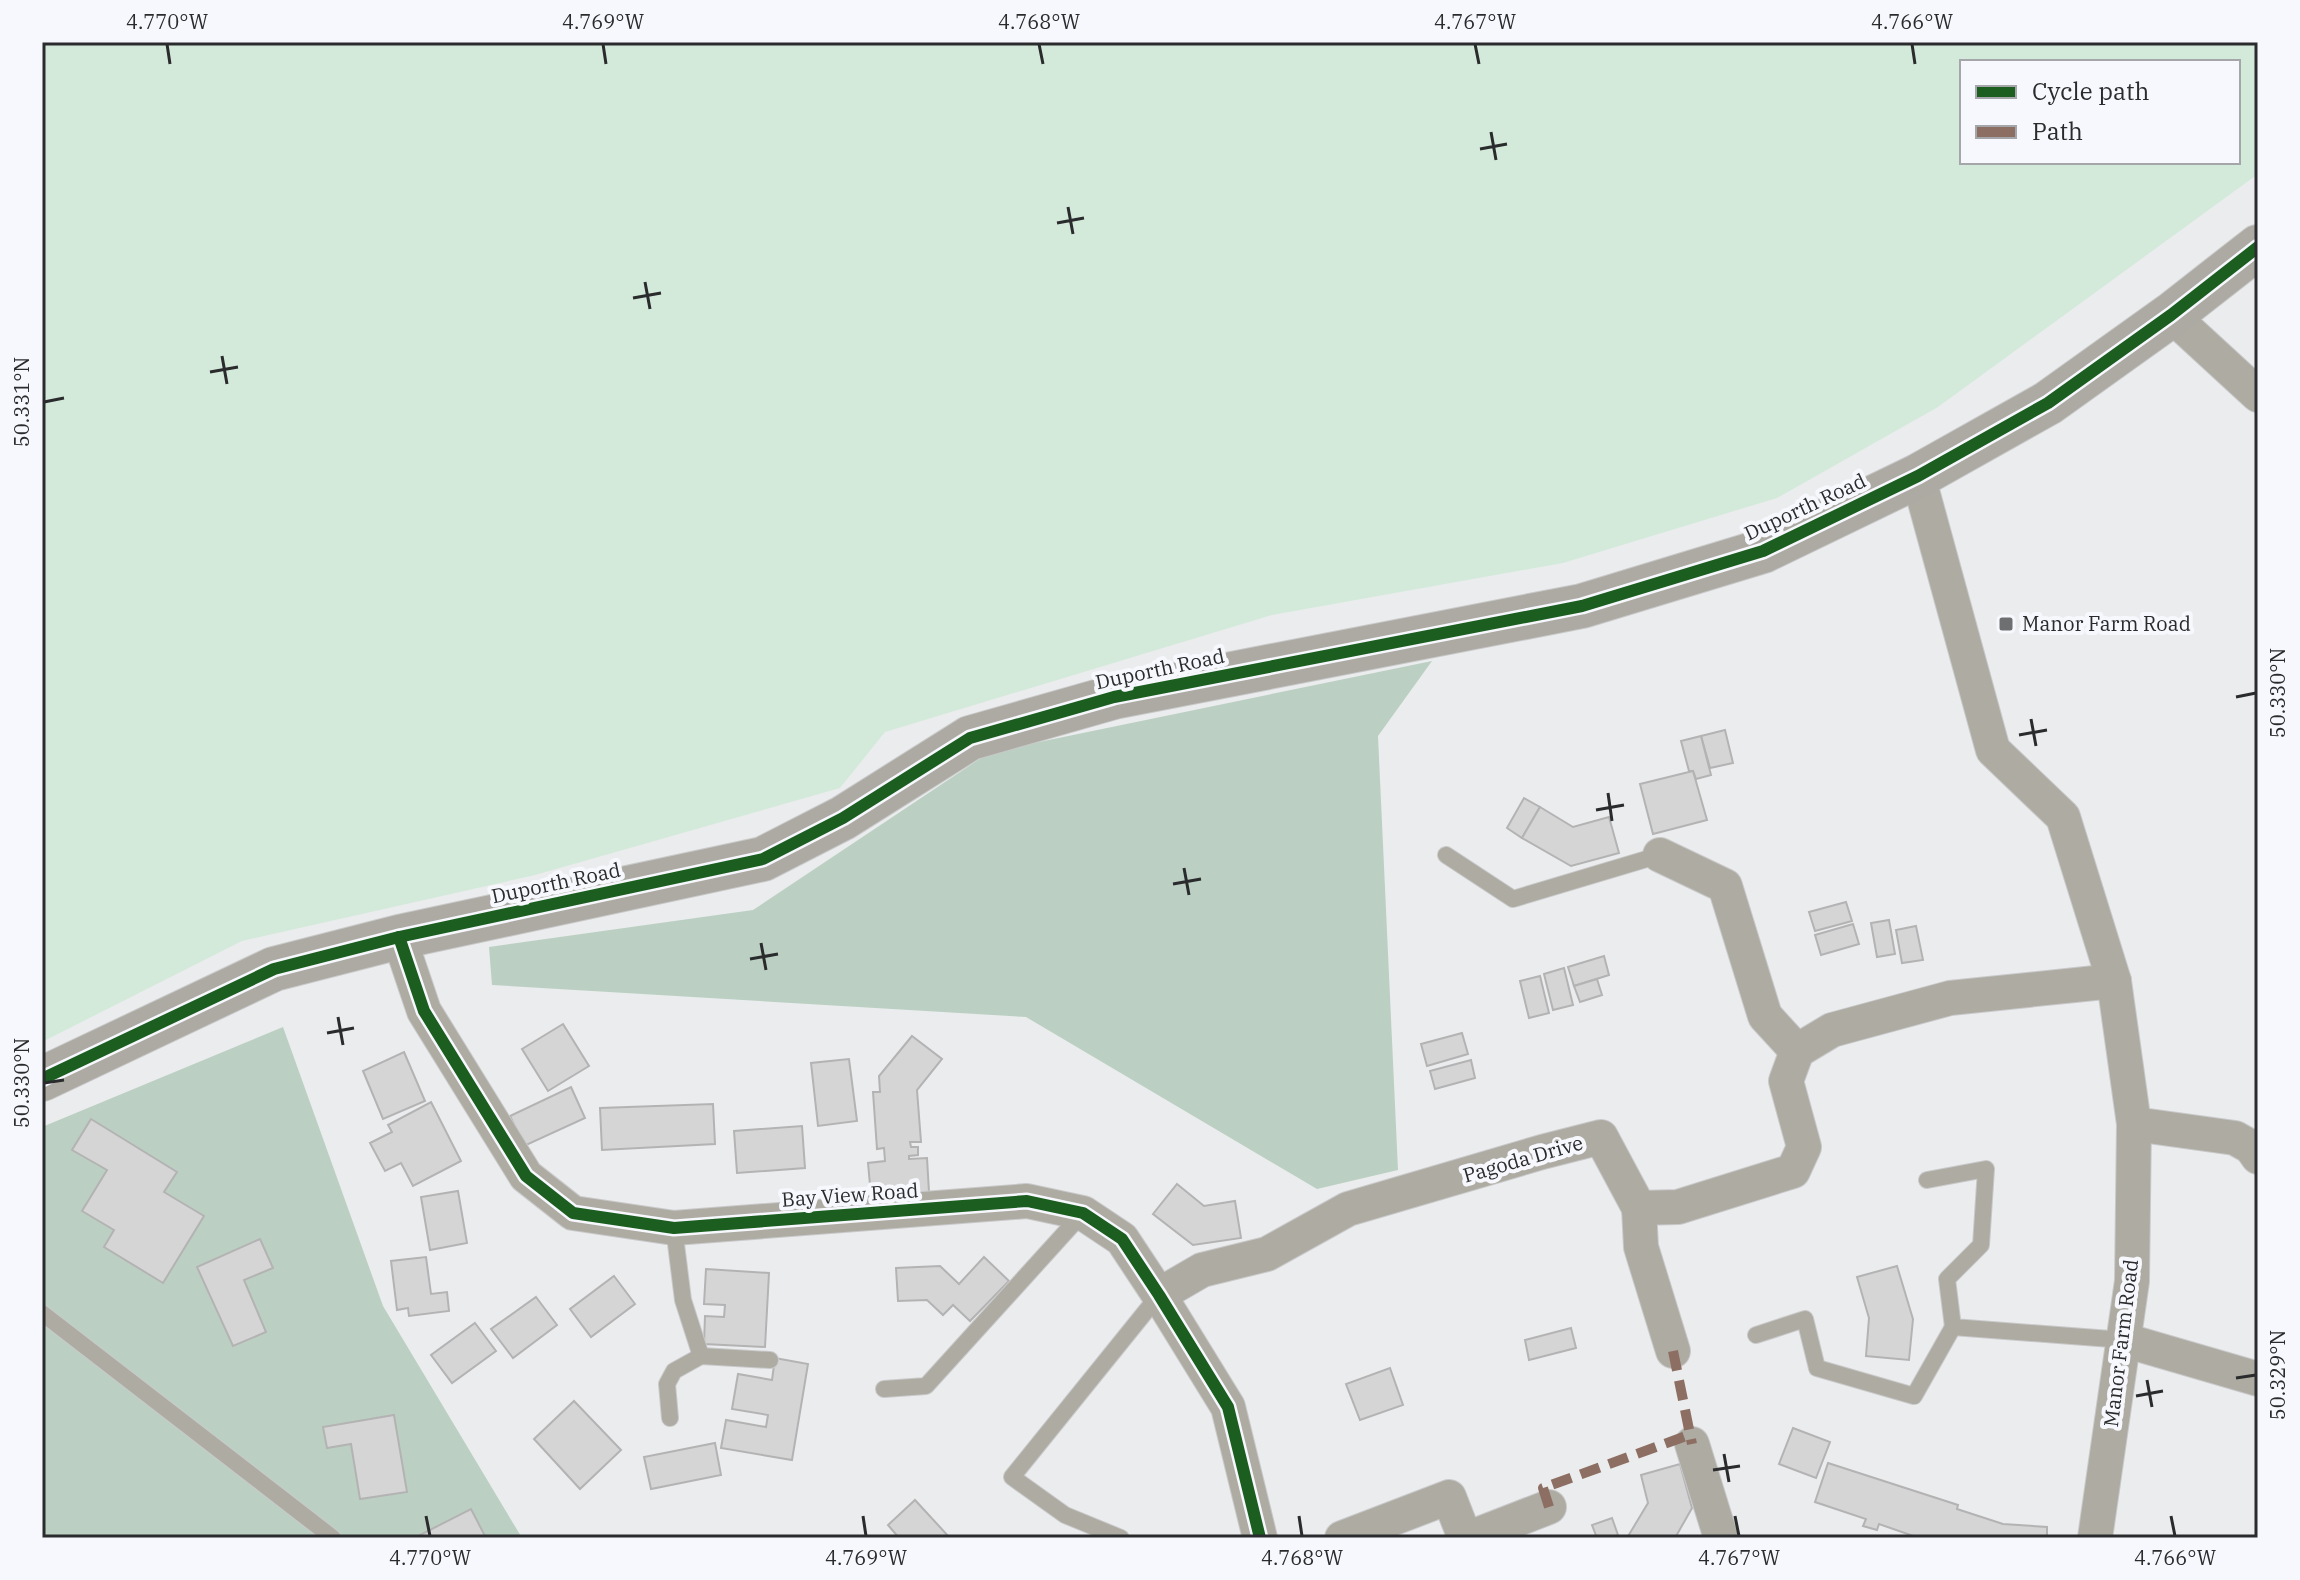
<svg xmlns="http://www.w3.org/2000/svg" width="2300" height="1580" font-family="'IBM Plex Serif',serif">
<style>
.green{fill:#d3eadb;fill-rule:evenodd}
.forest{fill:#bbd0c3}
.building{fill:#d6d5d5;stroke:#b4b3b4;stroke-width:2}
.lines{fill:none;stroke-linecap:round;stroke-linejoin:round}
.lane-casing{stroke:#c9c9ca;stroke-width:18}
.street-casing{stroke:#c9c9ca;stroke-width:36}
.secondary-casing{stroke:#c9c9ca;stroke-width:46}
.lane{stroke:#aeaba3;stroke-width:16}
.street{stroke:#aeaba3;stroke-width:34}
.secondary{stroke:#acaaa2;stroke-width:44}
.quiet{stroke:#8d6e63;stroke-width:10;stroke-dasharray:20 10;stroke-linecap:butt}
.cycleway-casing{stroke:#f7f8fd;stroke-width:17}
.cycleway{stroke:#1b5e20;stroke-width:12}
.ticks{fill:none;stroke:#2a2b2c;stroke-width:3}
.poi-dot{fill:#6e6f70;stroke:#f7f8fd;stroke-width:3}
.labels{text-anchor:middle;stroke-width:8;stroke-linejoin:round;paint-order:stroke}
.street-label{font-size:20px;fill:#2a2b2c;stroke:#f7f8fd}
.poi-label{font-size:20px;fill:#2a2b2c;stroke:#f7f8fd;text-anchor:start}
.neatline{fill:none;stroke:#2a2b2c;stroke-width:3}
.ticks-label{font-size:20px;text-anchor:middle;fill:#2a2b2c}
</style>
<rect width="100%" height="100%" fill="#ebecee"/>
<path class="green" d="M42,42h2216v132l-320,233 -161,91 -214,65 -291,52 -387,117 -45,56 -305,87 -293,66 -200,101zM1962,62h276v100h-276z"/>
<g class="forest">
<path d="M1432,661l-54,75 20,434 -81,19 -291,-172 -534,-32 -3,-38 264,-37 237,-158z"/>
<path d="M283,1027l100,279 139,232h-480v-411z"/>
</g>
<g class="building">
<path d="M1725,730l8,33 -23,5 -9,-32z"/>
<path d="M1701,736l10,39 -15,4 -3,-8h-4l-8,-30z"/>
<path d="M1693,771l14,49 -54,14 -13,-50z"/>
<path d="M1524,798l16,9 -18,31 -15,-10z"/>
<path d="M1540,807l33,20 36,-10 10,36 -48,13 -49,-28z"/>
<path d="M1846,902l6,19 -37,10 -6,-19z"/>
<path d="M1889,920l6,34 -18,3 -6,-34z"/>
<path d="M1853,924l6,20 -38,11 -6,-20z"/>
<path d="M1916,926l7,34 -21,3 -6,-33z"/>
<path d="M1604,956l5,19 -35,11 -6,-19z"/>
<path d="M1564,968l9,37 -20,5 -9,-36z"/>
<path d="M1540,976l9,37 -20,5 -9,-37z"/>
<path d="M1597,979l5,16 -22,7 -6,-16z"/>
<path d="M563,1024l26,42 -41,25 -26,-42z"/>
<path d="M1462,1033l6,21 -41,12 -6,-22z"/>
<path d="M912,1036l30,23 -25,31 4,52h-11l1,5h7v8l-9,1v3l18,-1 2,34 -58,4 -3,-33 17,-2 -1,-13 -7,1 -4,-57h7l-1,-16z"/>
<path d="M404,1052l21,49 -42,18 -20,-48z"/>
<path d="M849,1059l8,62 -39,5 -7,-63z"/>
<path d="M1471,1060l4,18 -40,11 -5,-18z"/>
<path d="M571,1087l14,31 -61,28 -14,-30z"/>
<path d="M431,1102l30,59 -48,25 -12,-23 -16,8 -15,-28 22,-11 -4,-7z"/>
<path d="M713,1104l2,40 -113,6 -2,-42z"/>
<path d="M91,1119l86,53 -13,20 40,24 -41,67 -59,-36 10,-17 -32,-19 25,-41 -35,-20z"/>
<path d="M802,1126l3,42 -68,5 -3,-42z"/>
<path d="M1177,1184l27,22 31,-5 6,37 -48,7 -40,-31z"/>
<path d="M458,1191l9,52 -37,7 -9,-53z"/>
<path d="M260,1239l13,29 -29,12 22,52 -33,14 -36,-79z"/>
<path d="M426,1257l5,37 16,-2 2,19 -40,5 -1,-8 -11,2 -6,-49z"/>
<path d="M984,1257l25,24 -39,40 -17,-16 -10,10 -16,-15 -29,1 -2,-33 44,-2 19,18z"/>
<path d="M1897,1266l16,53 -4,41 -43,-4 3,-38 -12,-41z"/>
<path d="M706,1269l63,4 -4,74 -61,-3 1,-28 19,1 1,-12 -21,-1z"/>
<path d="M614,1276l21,28 -44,33 -21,-28z"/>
<path d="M536,1297l21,28 -44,33 -22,-29z"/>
<path d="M475,1323l21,28 -44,32 -21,-28z"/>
<path d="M1571,1328l5,20 -47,12 -4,-20z"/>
<path d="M775,1358l33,6 -16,96 -71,-12 5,-28 40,7 2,-12 -36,-6 6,-35 34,6z"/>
<path d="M1390,1368l13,37 -43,15 -14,-36z"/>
<path d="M574,1401l47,49 -41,39 -46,-50z"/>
<path d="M394,1415l13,77 -47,7 -9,-55 -24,4 -4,-21z"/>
<path d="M1793,1428l37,14 -14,36 -37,-14z"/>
<path d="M715,1443l6,32 -70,14 -7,-32z"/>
<path d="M1828,1463l130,42 -1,4 46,15 44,3v11h-128l-40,-14 -2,6 -14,-4 3,-7 -51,-17z"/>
<path d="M1680,1464l12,44 -17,30h-48l21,-35 -7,-28z"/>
<path d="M915,1500l35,38h-51l-11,-13z"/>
<path d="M471,1509l15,29h-65l-1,-3z"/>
<path d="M1612,1518l6,17 -10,3h-11l-5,-13z"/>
</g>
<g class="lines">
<defs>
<g id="lane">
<path d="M1446,855l67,44 147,-44"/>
<path d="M1927,1180l59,-11 -5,76 -34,34 6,48 171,13"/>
<path d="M674,1228l9,72 18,56"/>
<path d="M42,1313l291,225"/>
<path d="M1756,1335l49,-16 12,49 97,28 39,-69"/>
<path d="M884,1389l42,-3 156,-172"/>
<path d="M670,1418l-3,-34 7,-13 27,-15 69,4"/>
<path d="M1121,1538l-56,-23 -53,-38 147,-182"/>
</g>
<g id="street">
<path d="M2171,315l87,80"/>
<path d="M1918,476l75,274 70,67 51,164 20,143 -2,157 -37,257"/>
<path d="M1660,855l65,31 40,130 32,35"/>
<path d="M399,937l25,74 102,165 47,37 101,15 353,-27 56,12 39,26 37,56 69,112 32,131"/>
<path d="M2134,1124l101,14 16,9 7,10"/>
<path d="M1639,1208l2,39 32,104"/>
<path d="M1159,1295l43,-25 65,-16 81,-45 194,-57 59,-15 38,71 39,-1 115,-36 11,-24 -18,-66 11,-30 35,-21 118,-32 164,-17"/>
<path d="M2124,1340l134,39"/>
<path d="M1692,1444l29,94"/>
<path d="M1342,1538l107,-41 16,41"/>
<path d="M1469,1538l80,-31"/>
</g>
<path id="secondary" d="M42,1079l232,-110 125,-32 364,-78 80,-41 127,-80 144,-41 468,-91 181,-55 155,-75 130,-73 123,-88 87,-68"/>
</defs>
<use href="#lane" class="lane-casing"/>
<use href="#street" class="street-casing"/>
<use href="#secondary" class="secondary-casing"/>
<use href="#lane" class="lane"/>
<use href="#street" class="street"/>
<use href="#secondary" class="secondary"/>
<g class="quiet">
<path d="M1673,1351l19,93"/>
<path d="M1549,1507l-6,-19 146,-53"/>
</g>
<defs>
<g id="cycleway">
<path d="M399,937l25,74 102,165 47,37 101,15 353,-27 56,12 39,26 37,56 69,112 32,131"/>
<path d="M42,1079l232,-110 125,-32 364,-78 80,-41 127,-80 144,-41 468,-91 181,-55 155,-75 130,-73 123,-88 87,-68"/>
</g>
</defs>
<use href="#cycleway" class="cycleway-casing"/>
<use href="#cycleway" class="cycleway"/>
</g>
<path class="ticks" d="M167,44l3,20M603,44l3,20M1039,44l4,20M1475,44l4,20M1912,44l3,20M1491,132l5,28M1480,149l27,-5M1068,207l5,27M1057,223l27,-5M645,282l5,27M633,298l28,-5M222,356l5,28M210,372l28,-5M44,402l20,-4M2236,697l20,-4M2031,719l5,27M2019,735l28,-5M1608,793l4,28M1596,810l28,-5M1184,868l5,27M1173,884l28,-5M761,943l5,27M750,959l28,-5M338,1017l5,28M327,1033l27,-5M44,1083l20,-3M2236,1378l20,-3M2147,1380l5,27M2136,1396l27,-5M1724,1454l5,28M1713,1470l27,-4M426,1516l4,20M863,1516l3,20M1299,1516l3,20M1735,1516l4,20M2171,1516l4,20"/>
<rect class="poi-dot" x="1998" y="616" width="16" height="16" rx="4"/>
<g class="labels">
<g class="street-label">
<text transform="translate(1805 507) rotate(-25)" y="7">Duporth Road</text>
<text transform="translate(1160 669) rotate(-12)" y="7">Duporth Road</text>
<text transform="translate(556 883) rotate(-12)" y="7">Duporth Road</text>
<text transform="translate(1523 1159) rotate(-16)" y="7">Pagoda Drive</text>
<text transform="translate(850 1195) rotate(-4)" y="7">Bay View Road</text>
<text transform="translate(2121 1343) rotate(-83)" y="7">Manor Farm Road</text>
</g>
<g class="poi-label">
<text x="2022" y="631">Manor Farm Road</text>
</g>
</g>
<rect width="2300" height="1580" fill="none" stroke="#f7f8fd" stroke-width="88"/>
<rect x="1960" y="60" width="280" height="104" fill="#f7f8fd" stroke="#a5a6a9" stroke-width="2"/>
<rect x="1976" y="86" width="40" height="12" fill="#1b5e20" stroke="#a5a6a9" stroke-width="2"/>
<text x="2032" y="100" font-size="24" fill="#2a2b2c">Cycle path</text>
<rect x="1976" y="126" width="40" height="12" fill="#8d6e63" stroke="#a5a6a9" stroke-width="2"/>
<text x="2032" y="140" font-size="24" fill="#2a2b2c">Path</text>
<rect x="44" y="44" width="2212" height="1492" class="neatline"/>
<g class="ticks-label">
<text x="167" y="29">4.770°W</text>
<text x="603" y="29">4.769°W</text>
<text x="1039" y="29">4.768°W</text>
<text x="1475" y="29">4.767°W</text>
<text x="1912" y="29">4.766°W</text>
<text transform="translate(22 402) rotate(-90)" y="7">50.331°N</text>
<text transform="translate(2278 693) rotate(-90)" y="7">50.330°N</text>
<text transform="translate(22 1083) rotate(-90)" y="7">50.330°N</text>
<text transform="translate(2278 1375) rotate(-90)" y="7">50.329°N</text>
<text x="430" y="1565">4.770°W</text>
<text x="866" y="1565">4.769°W</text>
<text x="1302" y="1565">4.768°W</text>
<text x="1739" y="1565">4.767°W</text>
<text x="2175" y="1565">4.766°W</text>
</g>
</svg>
